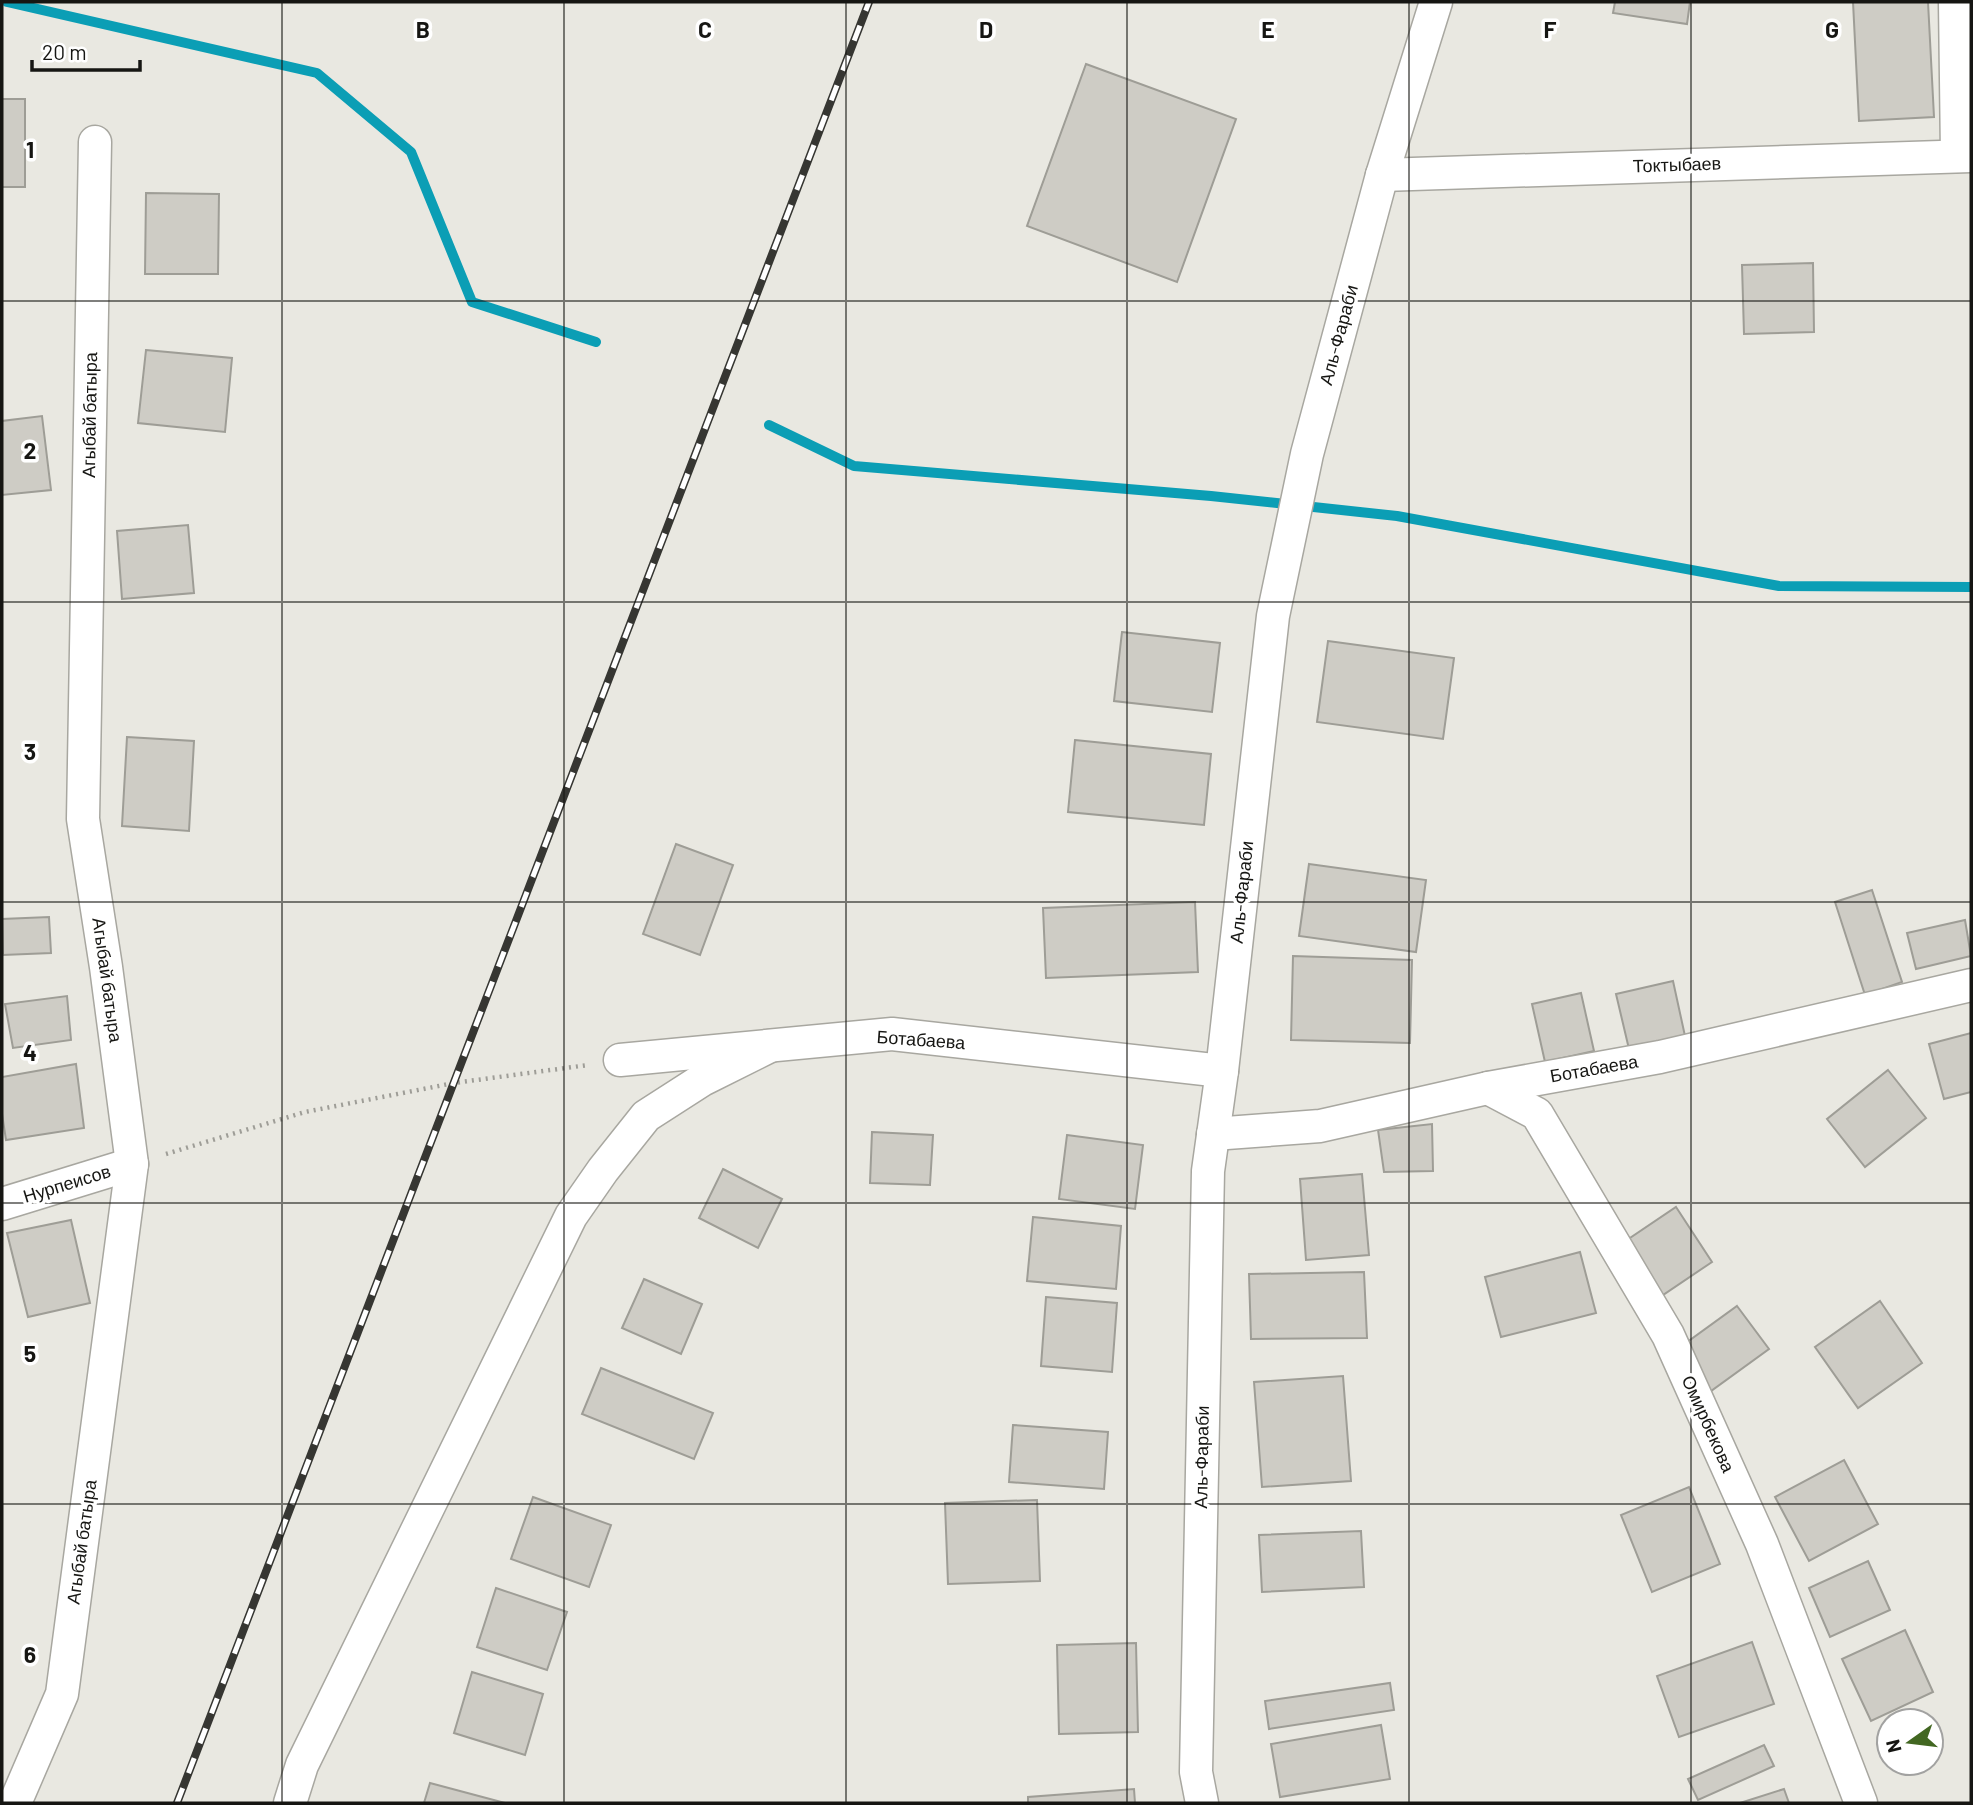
<svg xmlns="http://www.w3.org/2000/svg" width="1973" height="1805" font-family="Barlow,sans-serif">
<style>
.lines{fill:none;stroke-linecap:round;stroke-linejoin:round}
.stream{stroke:#0b9eb5;stroke-width:10}
.building{fill:#ceccc5;stroke:#9e9d96;stroke-width:2}
.street-casing{stroke:#a8a7a0;stroke-width:35}
.path{stroke:#9e9d97;stroke-width:4.5;stroke-dasharray:2 5;stroke-linecap:butt}
.street{stroke:#fff;stroke-width:32}
.rail-casing{stroke:#363632;stroke-width:8}
.rail{stroke:#fff;stroke-width:5;stroke-dasharray:16;stroke-linecap:butt}
.grid{fill:none;stroke:#161613;stroke-width:2;stroke-opacity:0.55}
.labels{text-anchor:middle;stroke-width:7;stroke-linejoin:round;paint-order:stroke}
.street-label{font-size:18px;fill:#161613;stroke:#fff}
.grid-label{font-size:23px;text-anchor:middle;font-weight:bold;fill:#161613;stroke:#fff;stroke-width:7;stroke-linejoin:round;paint-order:stroke}
</style>
<rect width="100%" height="100%" fill="#e9e8e1"/>
<g class="lines">
<g class="stream">
<path d="M7,2l310,71 94,79 61,150 124,40"/>
<path d="M769,425l85,41 357,30 186,20 382,70 192,1"/>
</g>
</g>
<g class="building">
<path d="M1615,2h75l-3,22 -74,-11z"/>
<path d="M1853,2h75l6,115 -75,4z"/>
<path d="M1086,64l150,55 -59,163 -150,-56z"/>
<rect x="2" y="99" width="23" height="88"/>
<path d="M146,193l73,1 -1,80h-73z"/>
<path d="M1813,263l1,69 -70,2 -2,-69z"/>
<path d="M146,350l86,8 -7,74 -87,-9z"/>
<path d="M42,416l9,74 -49,5v-74z"/>
<path d="M188,525l6,68 -72,6 -5,-68z"/>
<path d="M1122,632l98,11 -8,69 -98,-11z"/>
<path d="M1328,641l126,17 -11,81 -126,-17z"/>
<path d="M127,737l67,4 -5,90 -67,-5z"/>
<path d="M1075,740l136,14 -7,71 -136,-13z"/>
<path d="M676,844l57,21 -33,90 -57,-21z"/>
<path d="M1309,864l117,16 -10,72 -117,-16z"/>
<path d="M1872,890l30,92 -37,13 -30,-93z"/>
<path d="M1195,902l3,70 -152,6 -3,-70z"/>
<path d="M49,917l2,36 -48,2 -1,-36z"/>
<path d="M1965,920l6,36 -55,13 -9,-36z"/>
<path d="M1293,956l119,4 -2,83 -119,-3z"/>
<path d="M1673,981l12,55 -56,13 -13,-55z"/>
<path d="M1581,993l13,58 -49,11 -13,-58z"/>
<path d="M67,996l4,44 -58,8 -8,-44z"/>
<path d="M1971,1033v59l-27,7 -15,-55z"/>
<path d="M76,1064l8,64 -78,12 -4,-26v-37z"/>
<path d="M1888,1070l38,48 -61,49 -38,-48z"/>
<path d="M1432,1124l1,47 -49,1 -6,-42z"/>
<path d="M872,1132l61,3 -3,50 -60,-2z"/>
<path d="M1067,1135l76,10 -8,64 -76,-10z"/>
<path d="M723,1169l59,30 -24,49 -59,-30z"/>
<path d="M1362,1174l7,81 -63,5 -6,-81z"/>
<path d="M1676,1207l36,55 -52,35 -36,-55z"/>
<path d="M1033,1217l88,9 -5,63 -89,-8z"/>
<path d="M71,1220l19,83 -62,14 -21,-84z"/>
<path d="M1580,1252l16,61 -95,24 -16,-60z"/>
<path d="M1364,1272l3,66 -116,1 -2,-65z"/>
<path d="M644,1279l58,25 -21,50 -59,-26z"/>
<path d="M1046,1297l71,6 -5,69 -71,-6z"/>
<path d="M1880,1301l42,62 -64,45 -43,-61z"/>
<path d="M1737,1306l32,43 -58,42 -32,-43z"/>
<path d="M601,1368l112,45 -19,46 -112,-45z"/>
<path d="M1343,1376l8,105 -89,6 -8,-105z"/>
<path d="M1013,1425l95,7 -4,57 -95,-7z"/>
<path d="M1844,1460l34,64 -69,37 -34,-64z"/>
<path d="M1689,1487l31,77 -68,28 -31,-77z"/>
<path d="M533,1497l78,28 -22,62 -78,-28z"/>
<path d="M1037,1500l3,81 -92,3 -3,-81z"/>
<path d="M1361,1531l3,56 -102,5 -3,-57z"/>
<path d="M1868,1561l22,49 -60,27 -21,-49z"/>
<path d="M496,1588l71,24 -20,58 -70,-23z"/>
<path d="M1905,1630l28,62 -62,29 -29,-62z"/>
<path d="M1752,1642l22,62 -95,33 -22,-61z"/>
<path d="M1136,1643l2,89 -79,2 -2,-89z"/>
<path d="M472,1672l71,22 -18,61 -71,-22z"/>
<path d="M1390,1683l4,27 -125,19 -4,-28z"/>
<path d="M1381,1725l9,54 -110,18 -9,-53z"/>
<path d="M1764,1745l10,21 -76,34 -10,-21z"/>
<path d="M430,1783l75,20h-81z"/>
<path d="M1134,1789l1,14h-107v-6z"/>
<path d="M1784,1789l5,14h-49z"/>
</g>
<g class="lines">
<defs>
<g id="street">
<path d="M1955,2l2,154"/>
<path d="M1382,175l589,-19"/>
<path d="M620,1060l272,-26 330,37"/>
<path d="M1488,1088l49,26 131,221 94,209 99,259"/>
<path d="M1213,1134l107,-8 168,-38 172,-31 311,-72"/>
<path d="M2,1204l130,-40"/>
<path d="M15,1803l47,-109 70,-530 -26,-197 -23,-148 12,-677"/>
<path d="M290,1803l12,-38 269,-549 32,-46 43,-54 56,-36 68,-34"/>
<path d="M1202,1803l-6,-31 12,-601 14,-100 51,-455 34,-162 75,-279 54,-173"/>
</g>
</defs>
<use href="#street" class="street-casing"/>
<path class="path" d="M166,1154l139,-42 149,-29 134,-18"/>
<use href="#street" class="street"/>
<defs>
<path id="rail" d="M177,1803l692,-1801"/>
</defs>
<use href="#rail" class="rail-casing"/>
<use href="#rail" class="rail"/>
</g>
<path class="grid" d="M282,2v1801M564,2v1801M846,2v1801M1127,2v1801M1409,2v1801M1691,2v1801M2,301h1969M2,602h1969M2,902h1969M2,1203h1969M2,1504h1969"/>
<g class="labels">
<g class="street-label">
<text transform="translate(1677 165) rotate(-2)" y="6">Токтыбаев</text>
<text transform="translate(1339 335) rotate(-75)" y="6">Аль-Фараби</text>
<text transform="translate(90 415) rotate(-89)" y="6">Агыбай батыра</text>
<text transform="translate(1242 892) rotate(-84)" y="6">Аль-Фараби</text>
<text transform="translate(107 980) rotate(82)" y="6">Агыбай батыра</text>
<text transform="translate(921 1040) rotate(4)" y="6">Ботабаева</text>
<text transform="translate(1594 1069) rotate(-10)" y="6">Ботабаева</text>
<text transform="translate(67 1184) rotate(-17)" y="6">Нурпеисов</text>
<text transform="translate(1708 1424) rotate(66)" y="6">Омирбекова</text>
<text transform="translate(1202 1457) rotate(-89)" y="6">Аль-Фараби</text>
<text transform="translate(82 1542) rotate(-82)" y="6">Агыбай батыра</text>
</g>
</g>
<g class="grid-label">
<text x="423" y="38">B</text>
<text x="705" y="38">C</text>
<text x="986" y="38">D</text>
<text x="1268" y="38">E</text>
<text x="1550" y="38">F</text>
<text x="1832" y="38">G</text>
<text x="30" y="158">1</text>
<text x="30" y="459">2</text>
<text x="30" y="760">3</text>
<text x="30" y="1061">4</text>
<text x="30" y="1362">5</text>
<text x="30" y="1663">6</text>
</g>
<rect width="1973" height="1805" fill="none" stroke="#161613" stroke-width="7"/>
<g transform="translate(1910 1742) rotate(256)"><circle r="33" fill="#ffffff" stroke="#a2a2a1" stroke-width="2"/>
<path d="M0-5L12 26L0 18L-12 26Z" fill="#426721"/>
<text y="-10" font-size="19" font-weight="bold" text-anchor="middle" fill="#161613">N</text>
</g>
<path d="M32 60v10h108v-10" fill="none" stroke="#161613" stroke-width="3.5"/>
<text x="42" y="60" font-size="21" fill="#161613" stroke="#ffffff" stroke-width="5" paint-order="stroke">20 m</text>
</svg>
